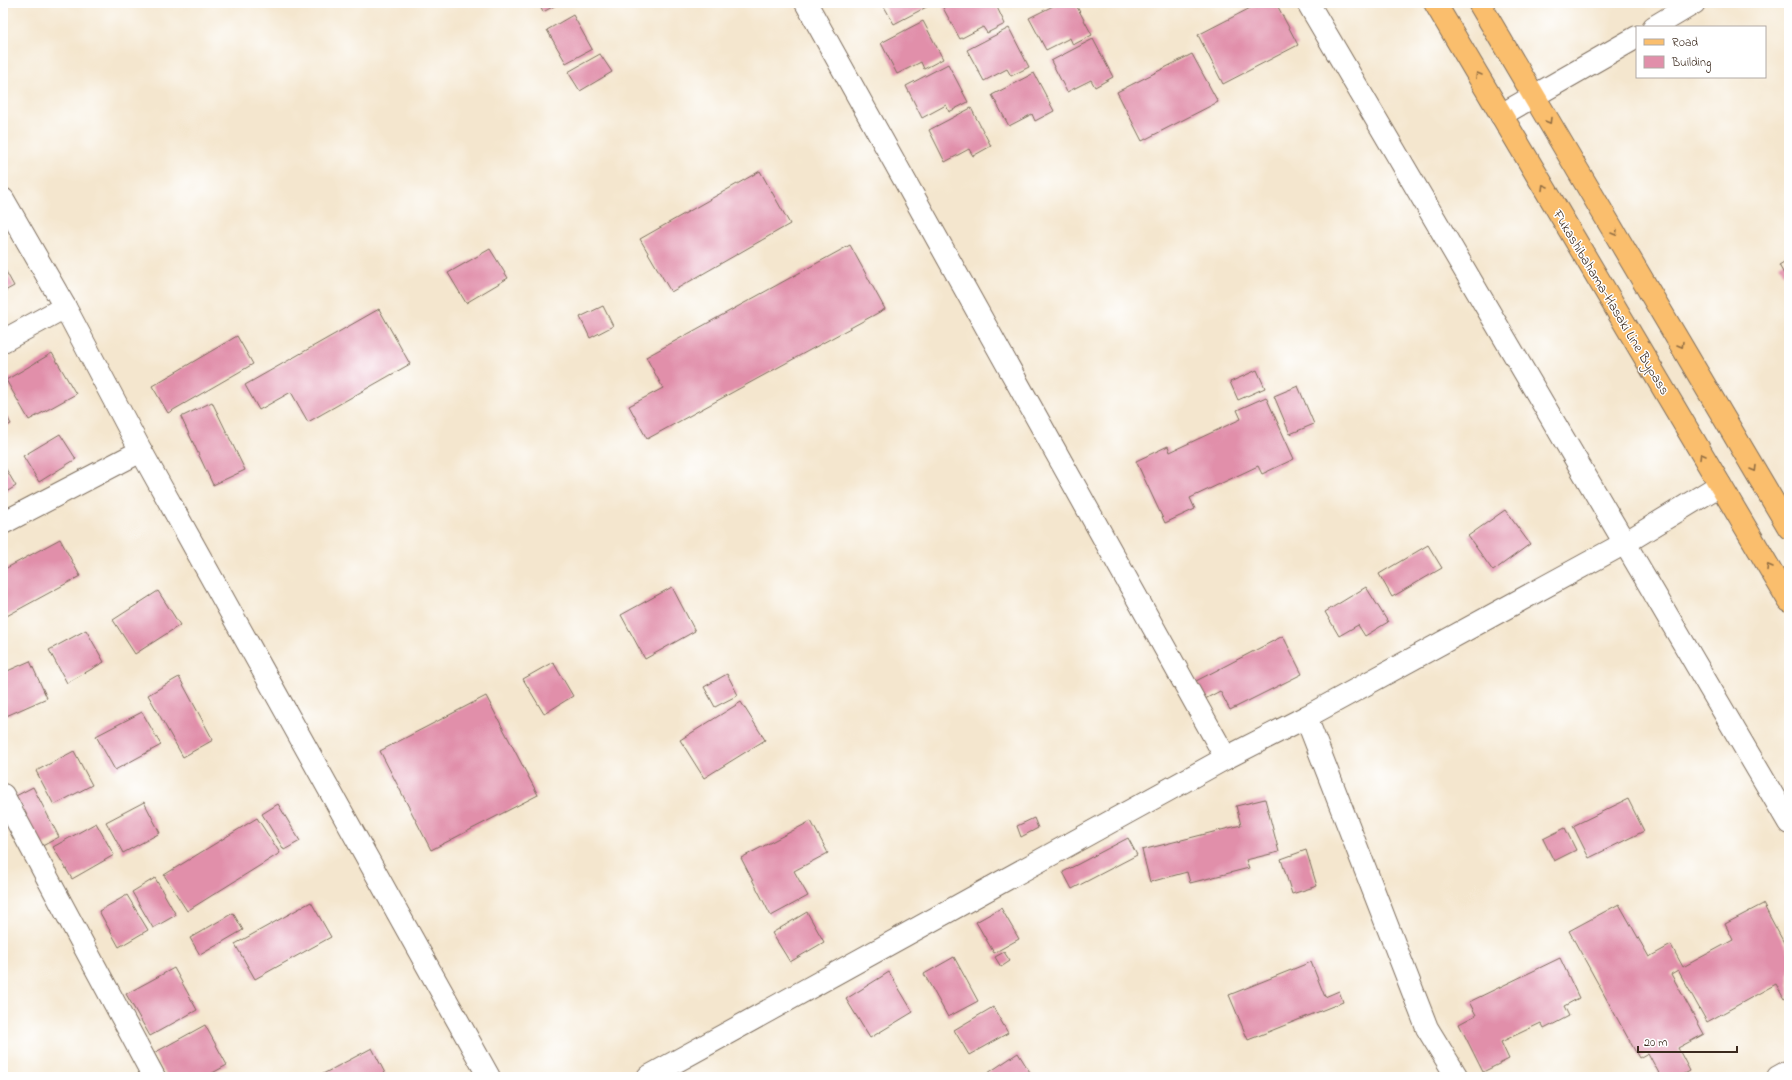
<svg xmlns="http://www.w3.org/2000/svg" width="1792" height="1080" font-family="'Indie Flower',sans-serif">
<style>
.building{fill:#e18faa}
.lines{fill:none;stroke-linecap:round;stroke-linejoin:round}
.minor-casing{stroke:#7c6c5c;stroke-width:24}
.major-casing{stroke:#7c6c5c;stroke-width:24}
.minor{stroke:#fff;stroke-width:22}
.major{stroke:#fabe6d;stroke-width:22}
.oneway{stroke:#916d42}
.labels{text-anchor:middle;stroke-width:3;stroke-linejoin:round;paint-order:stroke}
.street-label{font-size:14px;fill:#3b2a1e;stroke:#fff}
</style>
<rect width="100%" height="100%" fill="#fff"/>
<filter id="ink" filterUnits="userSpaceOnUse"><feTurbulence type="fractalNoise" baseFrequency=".025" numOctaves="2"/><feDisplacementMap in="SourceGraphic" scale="8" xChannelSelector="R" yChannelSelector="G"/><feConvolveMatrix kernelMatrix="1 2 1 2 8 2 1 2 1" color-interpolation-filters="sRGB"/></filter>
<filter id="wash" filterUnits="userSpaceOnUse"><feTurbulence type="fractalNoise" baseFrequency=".012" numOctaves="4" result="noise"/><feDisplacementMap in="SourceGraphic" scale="16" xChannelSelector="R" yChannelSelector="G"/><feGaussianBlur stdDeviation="0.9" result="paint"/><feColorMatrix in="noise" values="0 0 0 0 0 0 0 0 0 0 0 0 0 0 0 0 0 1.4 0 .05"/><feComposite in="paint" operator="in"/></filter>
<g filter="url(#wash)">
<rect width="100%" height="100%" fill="#f4e6ce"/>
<g id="blocks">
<g class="building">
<path d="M538,3h22l-17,9z"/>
<path d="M882,3h52l-40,21z"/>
<path d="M952,3h43l10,21 -18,9 -4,-6 -23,12 -17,-31z"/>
<path d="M1059,3h16l17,32 -19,10 -3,-7 -24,12 -17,-32z"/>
<path d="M1260,3h16l22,42 -75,39 -25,-49z"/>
<path d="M573,15l19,34 -26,14 -19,-33z"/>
<path d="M923,21l20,38 -19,10 -3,-7 -24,12 -16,-31z"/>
<path d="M1009,28l20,39 -18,9 -4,-7 -23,12 -17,-31z"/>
<path d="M1093,39l20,38 -18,10 -4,-7 -24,12 -16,-31z"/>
<path d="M600,54l12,18 -32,19 -12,-19z"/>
<path d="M1192,54l26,48 -76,39 -25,-49z"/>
<path d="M948,64l20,38 -19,10 -3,-7 -24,13 -16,-32z"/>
<path d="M1034,73l20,38 -19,10 -3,-7 -23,12 -17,-31z"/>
<path d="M971,108l20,38 -18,10 -4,-7 -24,13 -16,-32z"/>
<path d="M760,171l30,53 -119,68 -31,-53z"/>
<path d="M850,245l35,64 -238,130 -18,-33 34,-18 -17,-31z"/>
<path d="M490,249l18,29 -42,25 -18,-30z"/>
<path d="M1789,259v24l-10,-18z"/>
<path d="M3,266l11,20 -11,6z"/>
<path d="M603,306l10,20 -23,12 -10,-21z"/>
<path d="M379,309l31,55 -102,58 -17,-30 -32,18 -14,-25z"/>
<path d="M237,336l16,28 -85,49 -16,-27z"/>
<path d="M52,353l24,41 -47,26 -23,-40z"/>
<path d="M1257,370l8,18 -27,12 -8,-18z"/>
<path d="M1298,386l16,38 -24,10 -16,-38z"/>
<path d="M1266,397l28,62 -32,15 -4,-8 -68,32 5,11 -30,14 -29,-62 32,-15 2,6 71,-33 -4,-9z"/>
<path d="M212,402l33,68 -32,15 -32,-68z"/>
<path d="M3,409l8,15 -8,4z"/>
<path d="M60,434l16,25 -37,23 -16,-26z"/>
<path d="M3,464l13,22 -13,8z"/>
<path d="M1505,510l25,34 -37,27 -25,-35z"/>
<path d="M60,539l20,37 -77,42v-48z"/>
<path d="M1428,545l14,23 -50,29 -13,-23z"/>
<path d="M672,587l23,44 -50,28 -24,-44z"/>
<path d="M1366,587l22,35 -23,14 -7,-11 -19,11 -14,-24z"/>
<path d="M158,591l22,34 -45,29 -22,-34z"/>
<path d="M86,630l18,32 -37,21 -18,-33z"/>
<path d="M1283,636l19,38 -72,36 -10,-19 -15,8 -9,-18z"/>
<path d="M30,661l17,37 -43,19 -1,-44z"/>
<path d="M553,662l20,34 -29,18 -21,-35z"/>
<path d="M727,674l11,21 -23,12 -11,-20z"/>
<path d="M179,677l34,63 -30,17 -35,-62z"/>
<path d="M486,696l52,99 -107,55 -51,-99z"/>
<path d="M741,702l24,38 -61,38 -24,-38z"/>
<path d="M142,712l19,33 -46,25 -19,-34z"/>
<path d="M74,751l18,34 -38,20 -18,-34z"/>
<path d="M33,787l26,50 -22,12 -27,-50z"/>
<path d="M1265,799l14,53 -33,8 3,8 -59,15 -3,-11 -37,10 -8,-32 99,-25 -5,-19z"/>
<path d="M1628,799l16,32 -55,27 -16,-32z"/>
<path d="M144,802l16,31 -37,20 -17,-31z"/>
<path d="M278,804l22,37 -16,9 -22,-36z"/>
<path d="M257,818l23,35 -93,58 -23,-36z"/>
<path d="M1034,818l4,10 -17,9 -4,-11z"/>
<path d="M811,821l17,32 -34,18 14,25 -37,20 -30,-58z"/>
<path d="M96,823l18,32 -42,24 -19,-32z"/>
<path d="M1565,828l11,22 -22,11 -11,-22z"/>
<path d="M1128,838l9,17 -65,34 -9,-17z"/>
<path d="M1306,850l11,36 -25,8 -11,-35z"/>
<path d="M155,878l21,37 -23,13 -21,-36z"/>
<path d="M127,895l21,35 -29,17 -20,-36z"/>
<path d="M311,902l20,35 -76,42 -20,-35z"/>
<path d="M1619,904l30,53 22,-12 12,22 50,-27 -8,-16 38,-20 26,48v44l-5,3 -8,-15 -69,38 -29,-52 -7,4 33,60 -26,14 12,23 -11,6h-18l-13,-24 -9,5 -70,-127z"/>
<path d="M1001,908l18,31 -25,14 -18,-31z"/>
<path d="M807,912l17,30 -34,20 -18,-29z"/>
<path d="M233,913l10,17 -43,25 -10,-17z"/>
<path d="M1004,952l6,9 -9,6 -6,-10z"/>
<path d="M954,957l24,44 -30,16 -24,-43z"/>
<path d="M1560,958l19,40 -15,8 5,10 -25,13 -3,-6 -40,19 8,17 -26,13 -24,-48 17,-9 -7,-13z"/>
<path d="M1311,962l14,35 14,-6 4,11 -95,38 -19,-45z"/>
<path d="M174,968l23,42 -47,26 -24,-42z"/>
<path d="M889,972l24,40 -43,26 -24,-39z"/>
<path d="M993,1007l15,26 -39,22 -15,-25z"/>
<path d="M205,1025l22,40 -22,12h-38l-13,-24z"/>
<path d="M372,1048l15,29h-65l-1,-2z"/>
<path d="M1018,1053l15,24h-51z"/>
</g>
</g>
</g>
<g filter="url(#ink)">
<use href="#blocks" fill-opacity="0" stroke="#7c6c5c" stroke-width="1"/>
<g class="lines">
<defs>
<g id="minor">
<path d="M806,3l420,755"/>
<path d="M1308,3l481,820"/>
<path d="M1654,27l40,-24"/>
<path d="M1501,115l136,-78"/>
<path d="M3,199l62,108 76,144 348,626"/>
<path d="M3,341l62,-34"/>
<path d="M3,523l138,-72"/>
<path d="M1306,717l121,311 30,49"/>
<path d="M3,795l151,282"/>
<path d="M648,1077l578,-319 80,-41 319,-174 95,-58"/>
<path d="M1778,1077l11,-6"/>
</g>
<g id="major">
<path d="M1435,3l354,598"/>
<path d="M1479,3l310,525"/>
</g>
</defs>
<use href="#minor" class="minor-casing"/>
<use href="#major" class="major-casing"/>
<use href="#minor" class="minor"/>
<use href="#major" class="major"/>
</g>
<defs><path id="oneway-chevron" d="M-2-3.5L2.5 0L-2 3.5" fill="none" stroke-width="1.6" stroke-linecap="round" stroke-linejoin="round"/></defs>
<g class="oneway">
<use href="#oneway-chevron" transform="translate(1478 75) rotate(-121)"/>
<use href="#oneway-chevron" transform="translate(1549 121) rotate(59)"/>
<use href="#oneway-chevron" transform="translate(1544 187) rotate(-121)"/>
<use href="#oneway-chevron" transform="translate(1615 233) rotate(59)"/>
<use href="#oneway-chevron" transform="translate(1681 345) rotate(59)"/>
<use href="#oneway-chevron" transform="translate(1702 456) rotate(-121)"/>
<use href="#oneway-chevron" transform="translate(1754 469) rotate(59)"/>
<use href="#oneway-chevron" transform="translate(1769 567) rotate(-121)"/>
</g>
</g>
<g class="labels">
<g class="street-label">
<text transform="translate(1612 302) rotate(59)" y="5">Fukashibahama-Hasaki Line Bypass</text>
</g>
</g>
<rect width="1792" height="1080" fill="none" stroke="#fff" stroke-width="16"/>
<rect x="1636" y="26" width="130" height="52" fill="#ffffff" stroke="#b1aaa5"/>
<rect x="1644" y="39" width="20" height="6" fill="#fabe6d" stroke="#b1aaa5"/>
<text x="1672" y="46" font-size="12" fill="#3b2a1e">Road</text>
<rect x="1644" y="56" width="20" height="12" fill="#e18faa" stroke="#b1aaa5"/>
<text x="1672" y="66" font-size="12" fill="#3b2a1e">Building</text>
<path d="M1638 1046v6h99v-6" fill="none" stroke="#3b2a1e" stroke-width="2"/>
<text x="1644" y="1046" font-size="12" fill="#3b2a1e" stroke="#ffffff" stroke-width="3" paint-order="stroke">20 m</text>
</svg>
